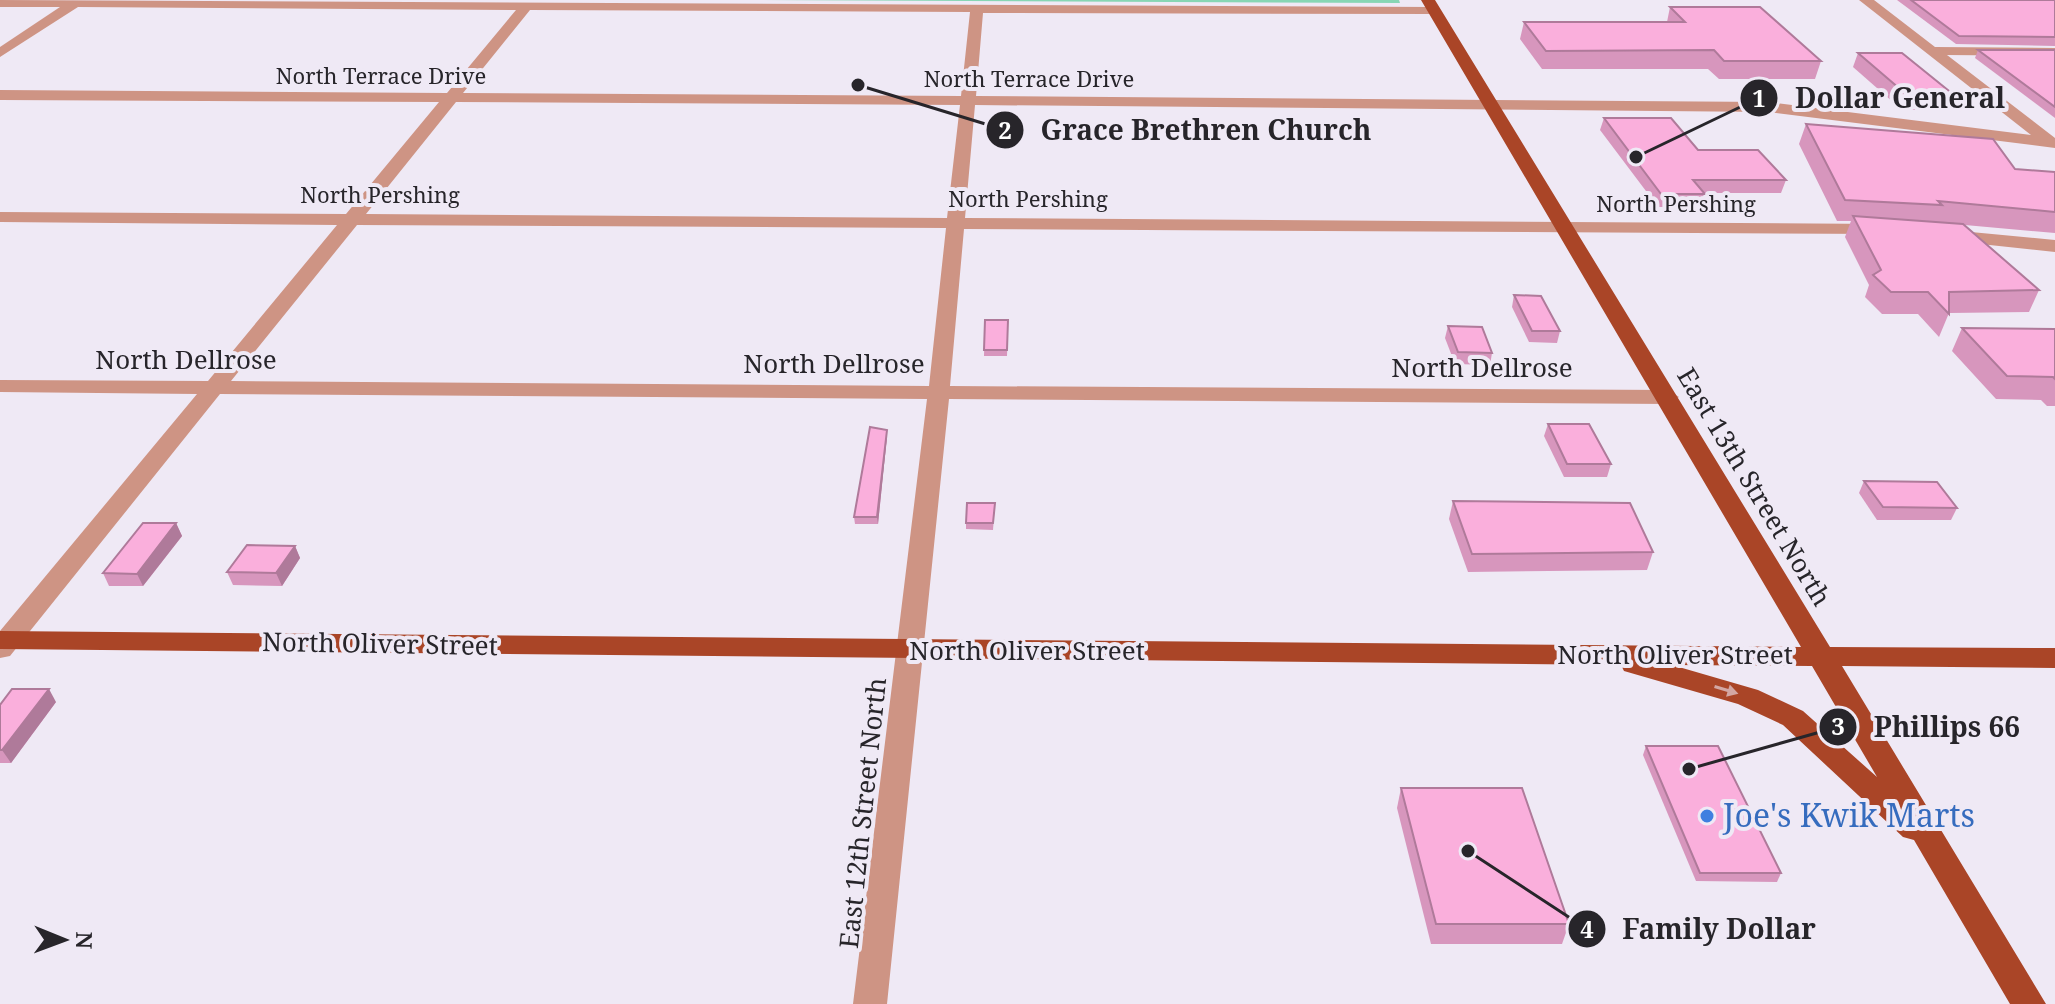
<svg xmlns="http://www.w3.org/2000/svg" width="2055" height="1004" font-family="'Noto Serif',serif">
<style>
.green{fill:#87d6b4}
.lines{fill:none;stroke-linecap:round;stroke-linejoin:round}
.minor{fill:#ce9484;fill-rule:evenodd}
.major{fill:#aa4527;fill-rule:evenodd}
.wall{fill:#d796bd}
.shaded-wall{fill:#af7a9a}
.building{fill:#faafdc;stroke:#af7a9a;stroke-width:2}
.oneway{fill:#d3a7a3}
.shop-dot{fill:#3f7fe0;stroke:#efe9f5;stroke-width:3}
.labels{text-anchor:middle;stroke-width:8;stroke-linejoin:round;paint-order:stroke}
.far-street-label{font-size:22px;fill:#27252a;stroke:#efe9f5}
.street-label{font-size:26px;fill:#27252a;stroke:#efe9f5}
.near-shop-label{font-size:32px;fill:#366cbe;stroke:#efe9f5;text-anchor:start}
.leader{fill:none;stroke:#27252a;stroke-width:3}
.callout-dot{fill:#27252a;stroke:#efe9f5;stroke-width:3}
.mark-label{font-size:24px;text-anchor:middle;font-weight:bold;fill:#fff}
.callout-label{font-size:28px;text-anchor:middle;font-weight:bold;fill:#27252a;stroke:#efe9f5;stroke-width:8;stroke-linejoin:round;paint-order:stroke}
</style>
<rect width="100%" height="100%" fill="#efe9f5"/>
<path class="green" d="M742,0h657l1,3z"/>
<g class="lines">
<g class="minor">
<path d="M0,0l1434,7 7,4 -2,3 -456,-1 -7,83 792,6 263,33 -172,-135h15l61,47 120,1v8l-108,-1 108,83v10l-287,-36 -793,-7 -10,113 917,6 9,5 -9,5 -918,-5 -14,157 718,4 11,7 -11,7 -719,-5 -62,605h-34l74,-605 -707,-5 -210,262 -10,2v-27l197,-237 -197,-2v-12l208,1 129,-156 -337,-3v-10l346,2 93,-112 -439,-2v-10l447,3 69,-83 -438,-3 -78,50v-10l60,-40h-60zM530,10l440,2 -9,84 -498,-3zM456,102l504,3 -13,113 -581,-4zM357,225l589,3 -17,158 -698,-5z"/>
<path d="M1950,230l105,10v12l-112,-12v-8z"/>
</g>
<path class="major" d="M1421,0h14l395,647 225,1v20l-213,-2 204,338h-36l-96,-164 -11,-3 -120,-112 -45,-21 -114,-33 -3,-6 -1621,-16v-18l1801,16zM1672,665l140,1 65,111 -74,-66 -45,-21z"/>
</g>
<g class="wall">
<path d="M1897,0h158v46l-99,-2z"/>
<path d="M1670,7l151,54 -6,18h-96l-11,-10h-166l-22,-30 4,-17h143z"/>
<path d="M1978,50h77v68l-80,-60z"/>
<path d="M1858,53l96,42 -6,15h-46l-49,-43z"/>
<path d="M1604,118l182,62 -5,13h-77l-3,14h-43l-58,-77z"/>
<path d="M1806,124l209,45 40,3v61l-90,-8 74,65 -10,22 -80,1 -10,24 -21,-23h-36l-17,-17 4,-12 -24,-48 6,-16h-14l-38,-77z"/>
<path d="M1514,295l46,36 -3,12 -28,-1 -17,-35z"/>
<path d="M985,320h23l-1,36h-23z"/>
<path d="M1448,326l44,27 -2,12 -35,-1 -10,-26z"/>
<path d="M1962,328l93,1v77h-8l-6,-6 -45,-1 -44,-48z"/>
<path d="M1548,424l63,40 -4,13h-43l-20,-41z"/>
<path d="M887,430v6l-9,88h-23l-1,-7z"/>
<path d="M1864,481l93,27 -6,12h-74l-18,-27z"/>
<path d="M1453,501l200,51 -6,18 -179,2 -19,-53z"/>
<path d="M995,503l-2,27 -27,-1v-6z"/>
<path d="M176,523l6,13 -39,50h-34l-6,-13z"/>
<path d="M295,546l5,12 -18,28 -49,-1 -6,-13z"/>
<path d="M56,702l-45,61h-11v-58z"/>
<path d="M1646,746l135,127 -4,9 -81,-1 -53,-126z"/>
<path d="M1401,788l168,136 -7,20h-131l-34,-136z"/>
</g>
<g class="shaded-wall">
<path d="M887,430v6l-9,88 -1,-7z"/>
<path d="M176,523l6,13 -39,50 -6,-12z"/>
<path d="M295,546l5,12 -18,28 -6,-13z"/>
<path d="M49,689l7,13 -45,61 -9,-13z"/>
</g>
<g class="building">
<path d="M1911,0h144v37l-96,-1z"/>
<path d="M1670,7h90l61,54h-97l-10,-11 -168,1 -22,-29h161z"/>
<path d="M1978,50h77v57z"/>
<path d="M1858,53h44l52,42h-47z"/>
<path d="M1604,118h67l27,32h60l28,30h-93l12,14h-44z"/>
<path d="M1806,124l187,15 22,30 40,3v40l-117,-11 4,4 -97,-5z"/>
<path d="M1853,216l110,8 76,66 -90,2v22l-21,-22h-37l-18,-17 8,-5z"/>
<path d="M1514,295l27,1 19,35h-28z"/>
<path d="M985,320h23l-1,30h-23z"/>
<path d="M1448,326l34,1 10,26 -34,-1z"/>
<path d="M1962,328l93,1v50l-2,-2 -46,-1z"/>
<path d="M1548,424h41l22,40h-44z"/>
<path d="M870,427l17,3 -10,87h-23z"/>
<path d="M1864,481l73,1 20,26 -74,-1z"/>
<path d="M1453,501l177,2 23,49 -181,2z"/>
<path d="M967,503h28l-2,20h-27z"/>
<path d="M143,523h33l-39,51 -34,-1z"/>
<path d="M247,545l48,1 -19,27 -49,-1z"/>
<path d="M12,689h37l-47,61h-2v-45z"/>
<path d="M1646,746h72l63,127h-81z"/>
<path d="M1401,788h121l47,136h-133z"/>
</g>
<defs><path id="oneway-solid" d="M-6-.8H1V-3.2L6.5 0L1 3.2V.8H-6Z" transform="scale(2)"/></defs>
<use class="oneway" href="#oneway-solid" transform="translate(1726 690) rotate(17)"/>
<circle class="shop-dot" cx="1707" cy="816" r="8"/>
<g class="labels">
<g class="far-street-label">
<text x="381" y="84">North Terrace Drive</text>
<text x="1029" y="87">North Terrace Drive</text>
<text x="380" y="203">North Pershing</text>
<text x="1028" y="207">North Pershing</text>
<text x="1676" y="212">North Pershing</text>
</g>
<g class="street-label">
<text x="186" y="369">North Dellrose</text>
<text x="834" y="373">North Dellrose</text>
<text x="1482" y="377">North Dellrose</text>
<text transform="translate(1754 487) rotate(59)" y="9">East 13th Street North</text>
<text transform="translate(380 644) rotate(1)" y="9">North Oliver Street</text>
<text x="1027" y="660">North Oliver Street</text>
<text x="1675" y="664">North Oliver Street</text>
<text transform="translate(863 813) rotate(-84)" y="9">East 12th Street North</text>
</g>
<g class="near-shop-label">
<text x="1723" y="827">Joe's Kwik Marts</text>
</g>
</g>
<path class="leader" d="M1636 157L1759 98M858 85L1005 130M1689 769L1838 727M1468 851L1587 929"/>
<g class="callout-dot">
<circle cx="1636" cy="157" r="8"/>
<circle cx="858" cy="85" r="8"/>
<circle cx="1689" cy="769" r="8"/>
<circle cx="1468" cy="851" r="8"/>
<circle cx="1759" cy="98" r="20"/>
<circle cx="1005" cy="130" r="20"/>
<circle cx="1838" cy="727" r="20"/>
<circle cx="1587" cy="929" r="20"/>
</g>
<g class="mark-label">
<text x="1759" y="107">1</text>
<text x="1005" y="139">2</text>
<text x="1838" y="735">3</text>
<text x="1587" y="938">4</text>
</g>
<g class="callout-label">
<text x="1900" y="108">Dollar General</text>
<text x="1206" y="140">Grace Brethren Church</text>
<text x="1947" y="737">Phillips 66</text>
<text x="1719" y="939">Family Dollar</text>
</g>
<g transform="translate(64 940) rotate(91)" stroke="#efe9f5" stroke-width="6" paint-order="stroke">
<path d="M0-6L14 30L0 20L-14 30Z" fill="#27252a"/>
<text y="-12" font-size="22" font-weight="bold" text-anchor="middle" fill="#27252a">N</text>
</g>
</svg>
